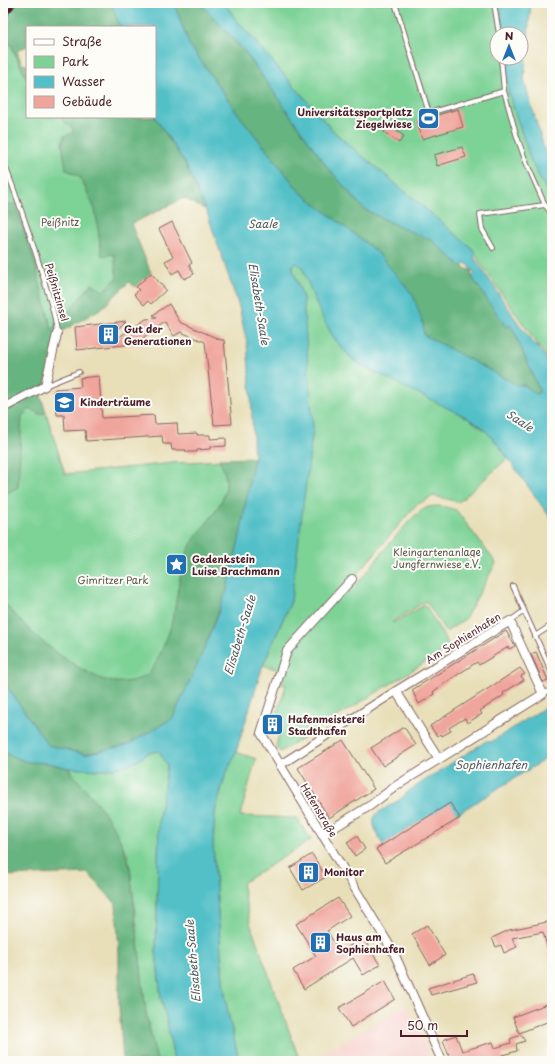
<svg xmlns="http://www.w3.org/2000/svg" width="555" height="1064" font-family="'Playpen Sans',sans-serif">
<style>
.built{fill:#f7d0cd}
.green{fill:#7dd296;stroke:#647860}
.forest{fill:#66b47f;stroke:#586a55}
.water{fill:#52c0c8;stroke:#4e707a}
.building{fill:#f0a59c}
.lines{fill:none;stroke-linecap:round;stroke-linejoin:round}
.service-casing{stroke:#81625d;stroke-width:6}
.minor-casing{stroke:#81625d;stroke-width:10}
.service{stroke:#fff;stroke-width:4}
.minor{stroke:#fff;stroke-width:8}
.rail-casing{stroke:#4a1f2b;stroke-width:4}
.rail{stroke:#fdfcf7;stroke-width:2.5;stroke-dasharray:8;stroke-linecap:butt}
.labels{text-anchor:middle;stroke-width:4;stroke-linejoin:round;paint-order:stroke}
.poi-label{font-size:10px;font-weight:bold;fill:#4a1f2b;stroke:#fdfcf7;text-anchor:start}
.park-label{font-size:10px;fill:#59554b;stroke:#fdfcf7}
.street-label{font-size:10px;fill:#4a1f2b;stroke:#fdfcf7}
.water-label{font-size:11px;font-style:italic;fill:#4d5762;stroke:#fdfcf7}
</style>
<rect width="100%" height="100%" fill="#fdfcf7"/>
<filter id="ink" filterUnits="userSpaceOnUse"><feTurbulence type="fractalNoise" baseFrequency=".025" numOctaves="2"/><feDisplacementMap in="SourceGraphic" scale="8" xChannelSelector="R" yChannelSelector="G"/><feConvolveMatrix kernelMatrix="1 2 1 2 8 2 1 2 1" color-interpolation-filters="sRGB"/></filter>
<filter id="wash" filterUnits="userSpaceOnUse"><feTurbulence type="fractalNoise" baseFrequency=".012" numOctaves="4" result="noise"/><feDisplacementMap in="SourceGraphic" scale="16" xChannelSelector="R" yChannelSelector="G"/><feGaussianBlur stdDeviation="0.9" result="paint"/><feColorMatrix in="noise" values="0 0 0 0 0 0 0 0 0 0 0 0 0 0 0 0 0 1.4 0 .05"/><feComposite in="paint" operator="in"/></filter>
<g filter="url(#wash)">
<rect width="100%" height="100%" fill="#e8dfb9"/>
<g class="built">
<path d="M548,3h4v66l-2,-13z"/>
<path d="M407,1004l24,57h-121z"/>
</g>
<g class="green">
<path d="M224,3h276l3,31h-6v24h8l3,33 23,70 21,40v164l-71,-101 -9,-16 -137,-115 -97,-111z"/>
<path d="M3,28l24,51v38h36l-1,3 11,8v5l-7,36 14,8 15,32 7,46 12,-1 3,25 -14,12 -11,-7 -40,47 -19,-74 -18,-53 -12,1z"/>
<path d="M297,263l5,4 24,56 11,19 16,18 113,57 23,16 19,25 -49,44 -25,-6 -18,9 -63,74 4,5c13,-15 54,-71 69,-76 10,-4 21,-1 30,2l40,53 -31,56 -19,13 -20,-31 -34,21 1,1 32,-18 25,42 -170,105 -4,-6 7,-27 -7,-2 10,-32 -10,-3 3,-12 -16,-5 28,-64 9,-79 3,-224 -10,-28v-6z"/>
<path d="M39,390l26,84 108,-11 81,-5 -81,260 -170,-37v-273z"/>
<path d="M159,750l8,15 -8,55 -3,131 5,47 6,23 7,40h-17l-11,-47 -16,-146 -3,-15 -38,-60 -12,-12 -9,-13 33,2 36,-9 11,-8z"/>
<path d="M236,752l20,7 -16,57 57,2 14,22 -69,43 9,43 49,135h-61l-11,-48 -5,-32 -10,-136 2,-33 10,-36z"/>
</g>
<g class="forest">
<path d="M3,3h108l9,24h-93v19l-10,5 5,13 5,1v14l-24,-51z"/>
<path d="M174,3h26l45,49 83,116 36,41 38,19 30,12 29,26 5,3 5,1 1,7 34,50 4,-2 4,6 26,61 -4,2 -12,-9h-7l-93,-50 -1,-11 -47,-72 -77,-61 -64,-81 -46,-66z"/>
<path d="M63,117h92l30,46 21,47 -22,-12 -53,26 20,49 -15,14 -7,-5 -27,26 -45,26 -12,52 -6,4 7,23 -7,1 -9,-5 -8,7 -4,71 -15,8v-290l12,-1 18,53 19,73 40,-46 11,7 14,-13 -3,-24 -12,2 -7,-47 -15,-32 -14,-8 -4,-25 2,-8 9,-3v-5l-11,-8z"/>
<path d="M254,458l-14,78 -13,54 -23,59 -31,69 -46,27 -42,9 -37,-9 -45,-64v-80c23,30 64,64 99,78 10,4 23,4 33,1 6,-2 12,-4 16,-9 4,-5 7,-13 10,-19 4,-10 9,-20 11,-31 6,-23 6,-47 15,-68 9,-24 40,-45 39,-71 0,-7 -4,-16 -7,-23z"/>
<path d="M3,749l3,4 21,9 21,1 20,5c6,9 14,16 21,25 19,22 34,47 41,75l16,146 11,47h-34l-4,-55v-53l-3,-49 -28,-31 -85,3z"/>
</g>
<g class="water">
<path d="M111,3h63l15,41 46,66 64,81 78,61 36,43 10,29 1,11 93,50h7l12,9 4,-2 -26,-61 -4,-6 -4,2 -34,-50 3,-3 -8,-11 -6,3 -29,-26 -30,-12 -38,-19 -36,-41 -83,-116 -45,-49h24l14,19 97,111 137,115 4,7 -2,2 47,70 31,39v154l-55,-77 -15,-16 -16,-10 -102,-50c-35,-21 -48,-64 -62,-100l-5,-4 -4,1v6l10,28 10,130 -22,173 -28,64 -27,87 -11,24 -10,36 -2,33 10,136 5,32 11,48h-65l-7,-40 -6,-23 -5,-47 3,-131 8,-55 -8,-14 -11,2 -11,8 -17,6 -19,3 -33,-2 -20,-5 -21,-1 -22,-9 -2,-4v-68l45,64 37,9 42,-9 46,-27 31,-69 23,-59 13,-54 14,-78 -3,-62 -4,-53 -8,-36 -33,-97 -21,-47 -30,-46v-90h-35z"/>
<path d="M500,3h31l-7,77 21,72 7,10v39l-21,-40 -23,-70 -3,-33h16v-24h-18z"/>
<path d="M552,703v52l-95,59 -68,40c-5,-8 -20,-29 -14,-38 2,-3 9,-7 12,-9 7,-4 16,-8 20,-15l79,-51 5,1z"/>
</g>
<g id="blocks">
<g class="building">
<path d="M458,109l5,18 -41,12 -5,-18z"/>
<path d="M389,126l15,10 -5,7 -15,-11z"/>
<path d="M462,147l4,10 -29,9 -3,-11z"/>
<path d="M172,222l20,41 -3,2 5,9 -10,5 -5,-9 -7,4 -7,-13 8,-4 -14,-28z"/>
<path d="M151,273l15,17 -15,14 -3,-3 -4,4 -10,-11 5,-4 -3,-3z"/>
<path d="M169,304l11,18 41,18h3l8,84 -18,1 -9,-83 -24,-10 -7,4 -9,-14 -21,15v6l-67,7 -2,-23 51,-6 -16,16 3,4 33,-22 11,-1 -4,-3z"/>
<path d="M99,376l3,42 52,-3 1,9 22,-1 1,11 19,-1v2h13v4l16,-1v8l-16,1v2l-13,1v2h-11v-2h-14l-1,-6h-8l-1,-8 -76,5 -1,-11 -20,1 -1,-16h-7l-2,-26 26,-2 -1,-9z"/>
<path d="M506,631l9,15 -6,3 -1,-2 -29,18 -2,-3 -32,21 -12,9 1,2 -15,10 -7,-14z"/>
<path d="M536,652l12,28 -5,2 -12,-28z"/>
<path d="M520,668l5,6 -4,2 3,4 -21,13 1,2 -24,16 2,3 -15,9 -2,-5 -16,10 2,3 -9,5 -1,-2 -4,2 -7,-10z"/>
<path d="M271,719l8,2 -4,11 -7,-2z"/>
<path d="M404,727l12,18 -33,21 -12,-18z"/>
<path d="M343,740l31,49 -45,29 -31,-50z"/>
<path d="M450,803l10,15 -75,45 -9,-14z"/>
<path d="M357,836l8,13 -10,7 -8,-14z"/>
<path d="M312,854l14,23 -23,13 -13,-22z"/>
<path d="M338,898l12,18 -23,15 13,21 23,-14 17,27 -17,10 -10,-17 -49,31 -11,-19 23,-14 -20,-32z"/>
<path d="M552,921v37h-2l-7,-26 -31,6 5,9 -13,6 -3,-8 -5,2 -4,-9 17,-8z"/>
<path d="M427,925l18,30 -15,10 -18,-31z"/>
<path d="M473,974l4,8 -46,13 -3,-7z"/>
<path d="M385,981l10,18 -44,28 -12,-19z"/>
<path d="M552,1002v18l-33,13 -6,-16z"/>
<path d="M456,1035l6,16 31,-9 2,6 16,-5 -1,-4 11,-4 4,6 -9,3 1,7 -15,4 2,6h-53l-8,-21z"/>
</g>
</g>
</g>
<g filter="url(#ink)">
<use href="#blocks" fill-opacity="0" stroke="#81625d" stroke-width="1"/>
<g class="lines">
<defs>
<g id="service">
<path d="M395,3l34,110 75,-22"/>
<path d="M494,3l5,31"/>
<path d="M501,58l3,33 13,46 9,25 19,43 7,9"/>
<path d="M3,160c15,40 29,80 41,120 5,18 12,35 13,54"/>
<path d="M493,248l-11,-19 -2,-15 65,-9"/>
<path d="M45,386l34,-14"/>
<path d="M513,586l39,87"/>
<path d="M510,621l14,-10"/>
<path d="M535,636l17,-11"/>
<path d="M543,694l9,-5"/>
</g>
<g id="minor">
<path d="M3,408l42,-22 12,-52"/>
<path d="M352,579l-65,72 -26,82 133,220 48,108"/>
<path d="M280,765l116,-74 114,-70 33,73 -104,65 -43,-68"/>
<path d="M322,835l49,-30 25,-19 43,-27"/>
</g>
</defs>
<use href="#service" class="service-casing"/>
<use href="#minor" class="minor-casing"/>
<use href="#service" class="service"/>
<use href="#minor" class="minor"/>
<defs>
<path id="rail" d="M3,18l12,-15"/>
</defs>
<use href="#rail" class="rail-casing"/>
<use href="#rail" class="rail"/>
</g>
</g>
<defs>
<symbol id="stadium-square" viewBox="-11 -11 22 22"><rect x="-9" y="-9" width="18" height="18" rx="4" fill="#1f6fb2" stroke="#fdfcf7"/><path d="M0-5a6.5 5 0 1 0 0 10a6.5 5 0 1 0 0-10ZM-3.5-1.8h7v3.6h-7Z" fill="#fff"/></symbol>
<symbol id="building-square" viewBox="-11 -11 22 22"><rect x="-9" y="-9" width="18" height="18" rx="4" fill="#1f6fb2" stroke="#fdfcf7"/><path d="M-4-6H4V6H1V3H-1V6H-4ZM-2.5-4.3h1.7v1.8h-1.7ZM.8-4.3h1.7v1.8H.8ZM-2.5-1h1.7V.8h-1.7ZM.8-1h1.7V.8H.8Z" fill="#fff"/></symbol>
<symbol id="school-square" viewBox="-11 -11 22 22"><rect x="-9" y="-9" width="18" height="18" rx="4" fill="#1f6fb2" stroke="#fdfcf7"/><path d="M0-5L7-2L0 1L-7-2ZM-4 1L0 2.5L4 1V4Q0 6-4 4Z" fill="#fff"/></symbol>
<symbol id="sight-square" viewBox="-11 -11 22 22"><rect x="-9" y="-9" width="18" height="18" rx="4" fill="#1f6fb2" stroke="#fdfcf7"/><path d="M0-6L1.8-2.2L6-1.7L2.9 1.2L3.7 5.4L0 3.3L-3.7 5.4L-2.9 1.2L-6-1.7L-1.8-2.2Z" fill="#fff"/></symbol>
</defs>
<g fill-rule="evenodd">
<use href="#stadium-square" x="416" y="106" width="25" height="25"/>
<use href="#building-square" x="96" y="322" width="25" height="25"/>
<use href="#school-square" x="52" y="390" width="25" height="25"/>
<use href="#sight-square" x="164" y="552" width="25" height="25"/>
<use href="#building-square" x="260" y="712" width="25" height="25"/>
<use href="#building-square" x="296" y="860" width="25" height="25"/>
<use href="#building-square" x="308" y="930" width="25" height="25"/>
</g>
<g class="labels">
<g class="poi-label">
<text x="412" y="116" text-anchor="end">Universitätssportplatz<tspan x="412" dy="12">Ziegelwiese</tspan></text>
<text x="124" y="333">Gut der<tspan x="124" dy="12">Generationen</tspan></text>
<text x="80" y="406">Kinderträume</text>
<text x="192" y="563">Gedenkstein<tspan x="192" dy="12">Luise Brachmann</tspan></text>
<text x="288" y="723">Hafenmeisterei<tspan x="288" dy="12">Stadthafen</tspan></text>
<text x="324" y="876">Monitor</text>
<text x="336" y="941">Haus am<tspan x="336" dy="12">Sophienhafen</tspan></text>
</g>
<g class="park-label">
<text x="60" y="226">Peißnitz</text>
<text x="437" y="556">Kleingartenanlage<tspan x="437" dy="12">Jungfernwiese e.V.</tspan></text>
<text x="113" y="584">Gimritzer Park</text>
</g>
<g class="street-label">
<text transform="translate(57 292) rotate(74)" y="4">Peißnitzinsel</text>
<text transform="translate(463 638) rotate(-32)" y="4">Am Sophienhafen</text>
<text transform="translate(319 810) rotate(59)" y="4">Hafenstraße</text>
</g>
<g class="water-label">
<text x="263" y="228">Saale</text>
<text transform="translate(259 304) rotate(81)" y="4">Elisabeth-Saale</text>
<text transform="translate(520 421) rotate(33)" y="4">Saale</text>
<text transform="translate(240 635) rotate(-73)" y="4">Elisabeth-Saale</text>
<text x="491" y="769">Sophienhafen</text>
<text transform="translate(193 961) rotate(-95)" y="4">Elisabeth-Saale</text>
</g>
</g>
<rect width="555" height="1064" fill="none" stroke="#fdfcf7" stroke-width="16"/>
<rect x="26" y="26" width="130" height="92" fill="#fdfcf7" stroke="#b5a4a5"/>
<rect x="34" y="39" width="20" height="6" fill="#ffffff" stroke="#b5a4a5"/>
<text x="62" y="46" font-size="12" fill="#4a1f2b">Straße</text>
<rect x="34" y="56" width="20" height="12" fill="#7dd296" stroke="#b5a4a5"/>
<text x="62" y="66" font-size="12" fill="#4a1f2b">Park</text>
<rect x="34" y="76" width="20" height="12" fill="#52c0c8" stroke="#b5a4a5"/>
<text x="62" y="86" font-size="12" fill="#4a1f2b">Wasser</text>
<rect x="34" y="96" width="20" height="12" fill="#f0a59c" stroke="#b5a4a5"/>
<text x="62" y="106" font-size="12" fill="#4a1f2b">Gebäude</text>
<g transform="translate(509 46)"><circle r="19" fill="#fdfcf7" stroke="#b5a4a5"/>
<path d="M0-3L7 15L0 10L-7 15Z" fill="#1f6fb2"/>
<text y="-6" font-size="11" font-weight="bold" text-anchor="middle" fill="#4a1f2b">N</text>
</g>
<path d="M401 1030v6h66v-6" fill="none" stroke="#4a1f2b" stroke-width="2"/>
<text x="407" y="1030" font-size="12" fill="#4a1f2b" stroke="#fdfcf7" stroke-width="3" paint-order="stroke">50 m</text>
</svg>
